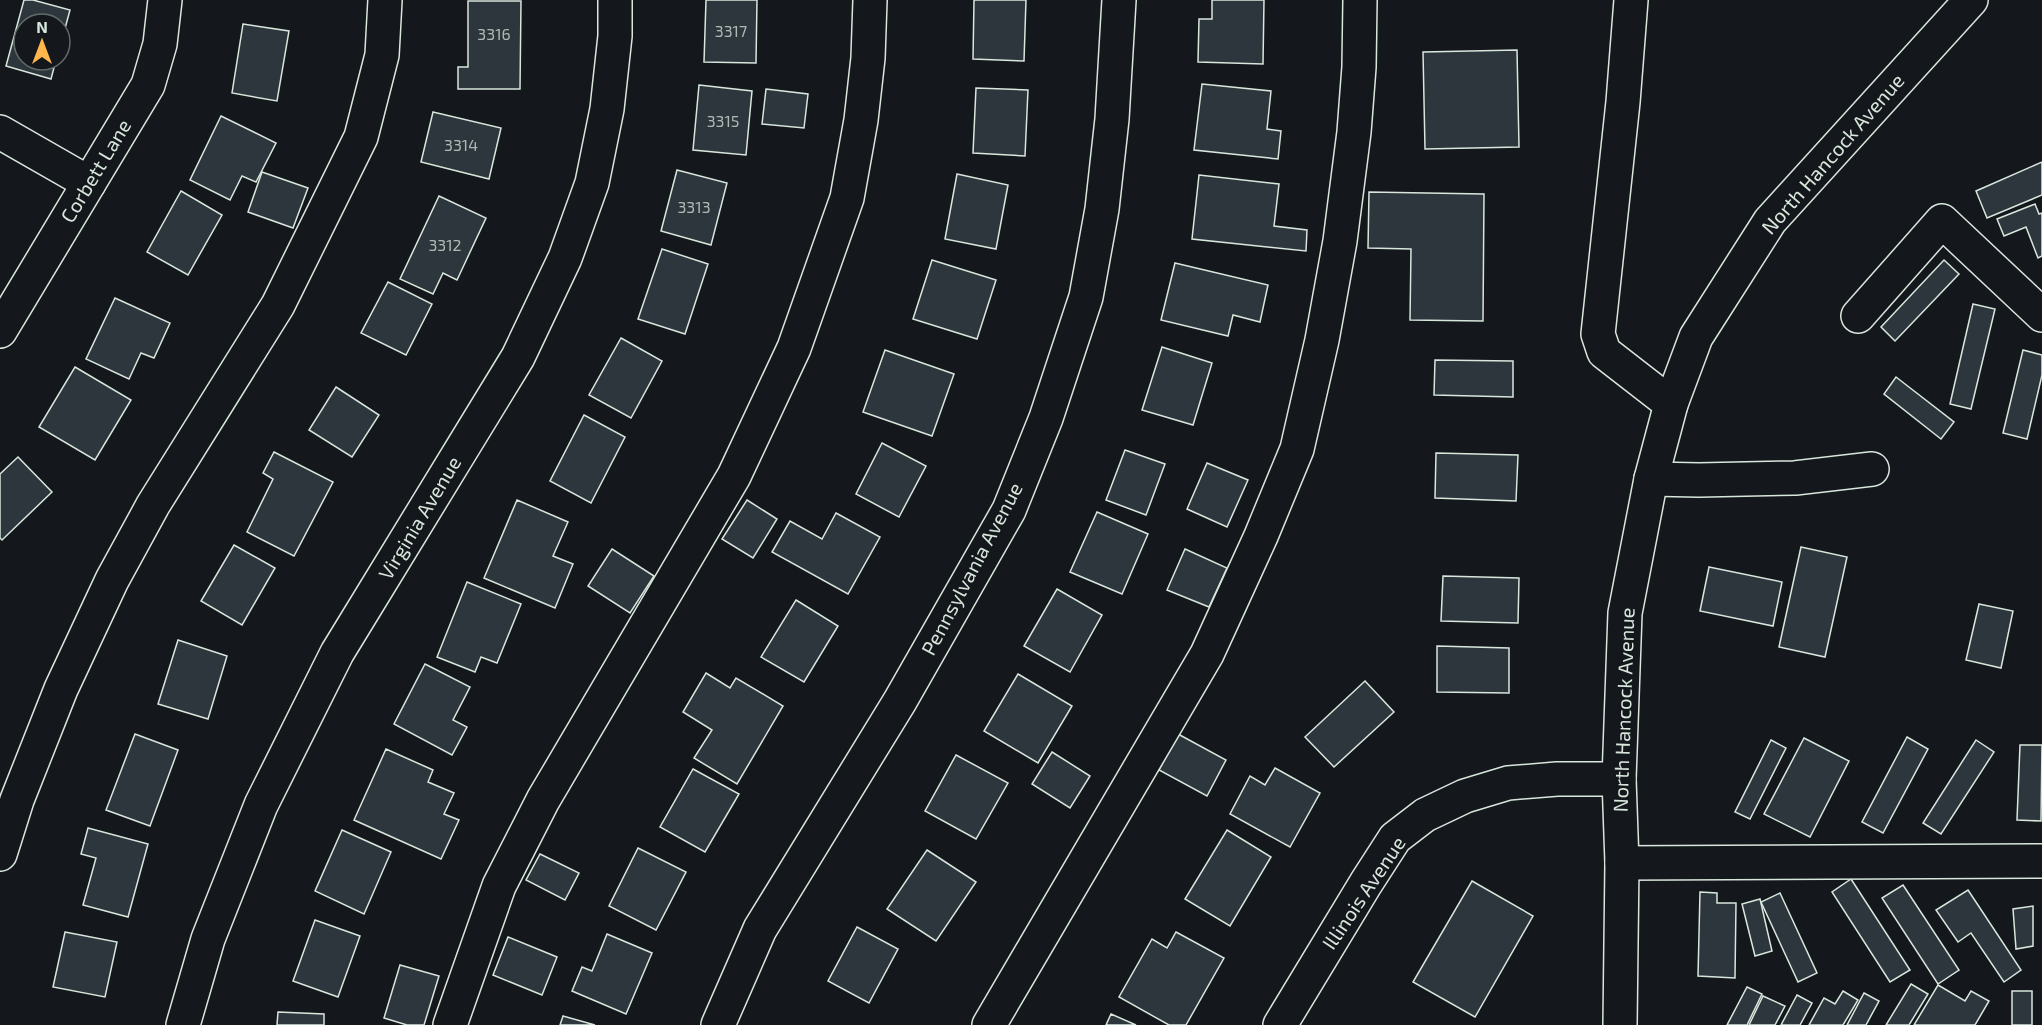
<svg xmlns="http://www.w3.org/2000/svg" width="2042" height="1025" font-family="'Exo 2',sans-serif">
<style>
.building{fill:#2c363c;stroke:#d8e6dc;stroke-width:1.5}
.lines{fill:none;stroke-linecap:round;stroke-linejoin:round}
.minor-casing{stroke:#d8e6dc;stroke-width:36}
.minor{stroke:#14181c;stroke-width:33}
.labels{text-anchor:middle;stroke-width:4.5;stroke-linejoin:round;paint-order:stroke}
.number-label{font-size:16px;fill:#adbab4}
.street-label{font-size:20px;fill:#d8e6dc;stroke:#14181c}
</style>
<rect width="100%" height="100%" fill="#14181c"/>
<g class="building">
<path d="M24,0h9l37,10 -10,37v-23h-36v36h32l-5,19 -45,-13z"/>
<path d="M706,0h51l-1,63 -52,-1z"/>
<path d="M974,0h52l-2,61 -51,-2z"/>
<path d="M1212,0h52l-1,64 -65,-2 1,-43h13z"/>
<path d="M468,1h53l-1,88h-62v-22h10z"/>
<path d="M243,24l46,7 -12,70 -45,-8z"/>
<path d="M1517,50l2,97 -94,2 -2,-97z"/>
<path d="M1202,84l69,7 -4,38 14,2 -3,28 -84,-9z"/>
<path d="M699,85l53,6 -6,64 -53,-5z"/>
<path d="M976,88l52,2 -3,66 -52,-3z"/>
<path d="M766,89l42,5 -4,34 -42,-4z"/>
<path d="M433,112l68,16 -12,51 -68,-17z"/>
<path d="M221,116l55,27 -20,39 -14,-6 -12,24 -40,-20z"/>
<path d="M2042,162v33l-55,23 -11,-27z"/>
<path d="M677,170l50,13 -16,62 -50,-14z"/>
<path d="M262,172l46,16 -15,40 -45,-16z"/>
<path d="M957,174l51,11 -12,64 -51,-10z"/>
<path d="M1199,175l80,9 -5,42 33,4 -1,21 -114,-12z"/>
<path d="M181,191l41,24 -34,60 -41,-23z"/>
<path d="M1369,192l115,2 -1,127 -73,-1 1,-71 -43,-1z"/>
<path d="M439,196l47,22 -29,62 -14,-7 -10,21 -33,-15z"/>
<path d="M2035,204l4,10 3,-1v43l-4,2 -12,-31 -22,9 -7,-17z"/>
<path d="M662,249l46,15 -23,70 -47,-15z"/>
<path d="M932,260l64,20 -19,59 -64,-20z"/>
<path d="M1944,260l15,14 -64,67 -14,-14z"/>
<path d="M1175,263l93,22 -8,37 -27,-7 -5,21 -67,-16z"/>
<path d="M388,282l44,22 -26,51 -45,-22z"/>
<path d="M115,298l55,25 -16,35 -13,-5 -12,26 -43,-20z"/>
<path d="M1973,304l22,5 -24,100 -21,-5z"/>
<path d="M621,338l41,23 -31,57 -42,-23z"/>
<path d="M1162,347l50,16 -19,62 -51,-15z"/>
<path d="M885,350l69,24 -22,62 -69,-24z"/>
<path d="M2023,350l19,5v20l-15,64 -24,-6z"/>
<path d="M1435,360l78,1v36l-79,-2z"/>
<path d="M75,367l56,33 -36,60 -56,-33z"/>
<path d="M1896,377l58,45 -13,17 -57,-45z"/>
<path d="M336,387l43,28 -27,42 -43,-27z"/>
<path d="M584,415l41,22 -34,66 -41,-22z"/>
<path d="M882,443l44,23 -27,51 -43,-23z"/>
<path d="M1125,450l40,14 -19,51 -40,-15z"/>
<path d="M274,452l59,30 -39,74 -47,-24 26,-53 -10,-6z"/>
<path d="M1436,453l82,2 -2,46 -81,-3z"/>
<path d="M18,457l34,35 -50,48 -2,-2v-64z"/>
<path d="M1207,463l41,17 -21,47 -40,-18z"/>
<path d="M517,500l51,22 -15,34 20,8 -18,44 -71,-30z"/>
<path d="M747,500l30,19 -24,39 -31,-19z"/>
<path d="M1097,512l51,22 -26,60 -52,-22z"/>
<path d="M836,513l44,24 -32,57 -76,-42 18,-31 32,18z"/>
<path d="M234,545l41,23 -33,57 -41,-24z"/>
<path d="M1801,547l46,10 -22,100 -46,-10z"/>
<path d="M612,549l42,27 -24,37 -42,-27z"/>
<path d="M1185,549l42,19 -18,39 -42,-17z"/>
<path d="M1709,567l73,15 -9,44 -73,-15z"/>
<path d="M1443,576l76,2 -1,45 -77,-2z"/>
<path d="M467,582l54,22 -24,59 -16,-6 -6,15 -38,-15z"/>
<path d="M1057,589l45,26 -32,57 -46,-26z"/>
<path d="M796,600l42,26 -34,56 -43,-25z"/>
<path d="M1979,604l34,7 -12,57 -35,-8z"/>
<path d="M178,640l49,16 -19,63 -50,-15z"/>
<path d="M1437,646l72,2v45l-72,-1z"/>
<path d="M425,664l45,23 -17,33 14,7 -15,28 -58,-31z"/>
<path d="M706,673l24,15 6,-10 47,28 -46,78 -43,-26 18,-28 -29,-18z"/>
<path d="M1018,674l54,32 -34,57 -54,-32z"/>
<path d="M1365,681l29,31 -60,55 -29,-30z"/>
<path d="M135,734l43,16 -28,76 -44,-16z"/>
<path d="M1178,734l48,26 -19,36 -48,-26z"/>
<path d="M1907,737l21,12 -45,84 -21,-11z"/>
<path d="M1804,738l45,23 -39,76 -46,-23z"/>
<path d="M1771,740l15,8 -36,71 -15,-7z"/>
<path d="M1976,740l18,12 -53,82 -18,-11z"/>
<path d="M2020,745h22l-1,76 -24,-1z"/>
<path d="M386,749l47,21 -5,12 26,11 -10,21 15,6 -18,39 -87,-39z"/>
<path d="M1052,752l38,24 -20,32 -38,-24z"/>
<path d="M956,755l52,28 -32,56 -51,-28z"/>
<path d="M1275,768l45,25 -30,54 -60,-33 20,-38 15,9z"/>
<path d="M693,769l46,25 -34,58 -45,-25z"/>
<path d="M88,828l60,16 -20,73 -45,-12 13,-47 -15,-4z"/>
<path d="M342,830l49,22 -27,62 -49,-23z"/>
<path d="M1227,830l44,27 -41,69 -45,-27z"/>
<path d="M638,848l48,24 -30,58 -47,-24z"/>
<path d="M927,850l49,32 -40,59 -49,-32z"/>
<path d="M540,854l39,19 -14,27 -39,-20z"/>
<path d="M1851,879l59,91 -20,12 -58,-90z"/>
<path d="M1472,881l61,35 -58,101 -62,-35z"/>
<path d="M1903,885l56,85 -21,14 -56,-86z"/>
<path d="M1968,890l53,80 -17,12 -33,-49 -13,9 -22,-32z"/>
<path d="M1700,892l17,1v10h19l-1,75 -37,-2z"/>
<path d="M1780,893l37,80 -19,9 -37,-80z"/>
<path d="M1760,899l12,52 -17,5 -13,-52z"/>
<path d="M2033,906v40l-17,3 -3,-40z"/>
<path d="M315,920l45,16 -22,61 -45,-16z"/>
<path d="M857,927l41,22 -29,54 -41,-22z"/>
<path d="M65,932l52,10 -12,55 -52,-10z"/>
<path d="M1176,932l48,26 -38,67h-17l-50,-28 33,-58 15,9z"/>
<path d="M607,934l45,19 -26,61 -54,-23 10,-24 10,4z"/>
<path d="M508,937l49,20 -15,38 -49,-20z"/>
<path d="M400,965l39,11 -15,49h-17l-23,-7z"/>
<path d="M1911,984l17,10 -19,31h-23z"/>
<path d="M1938,985l27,16 6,-10 18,10 -14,24h-61z"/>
<path d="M1747,987l15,7 -15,31h-20z"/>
<path d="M1843,991l15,9 -15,25h-34l15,-27 11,6z"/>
<rect x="2012" y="991" width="20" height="34"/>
<path d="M1864,993l15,8 -13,24h-19z"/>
<path d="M1797,995l15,8 -12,22h-19z"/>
<path d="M1763,996l22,10 -10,19h-26z"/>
<path d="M278,1012l46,2v11h-47z"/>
<path d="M1111,1014l25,11h-30z"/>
<path d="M563,1016l32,9h-35z"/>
</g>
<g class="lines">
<defs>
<g id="minor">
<path d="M1631,0l-8,102 -25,232 6,18 67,52"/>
<path d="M0,132l89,51"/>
<path d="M1858,316l84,-95 100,94"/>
<path d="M0,331l148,-246 12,-41 5,-44"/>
<path d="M1651,479l48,1 96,-2 77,-9"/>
<path d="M0,854l17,-54 44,-111 51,-109 41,-75 125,-200 83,-168 21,-82 3,-55"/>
<path d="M1622,863l420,-2"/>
<path d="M183,1025l25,-86 53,-134 76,-152 181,-296 47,-99 27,-75 15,-74 8,-73v-36"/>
<path d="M450,1025l49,-139 44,-86 191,-324 60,-128 53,-150 14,-78 7,-62 2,-58"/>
<path d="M718,1025l42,-96 140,-228 109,-191 37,-92 40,-121 16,-88 10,-90 7,-119"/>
<path d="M989,1025l218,-371 54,-118 36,-87 25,-109 18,-99 14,-109 5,-65 1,-67"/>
<path d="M1280,1025l86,-142 29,-45 30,-23 40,-19 43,-13 49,-4h62"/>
<path d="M1620,1025l2,-162 -3,-84 6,-166 26,-134 20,-75 25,-67 74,-116 201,-221"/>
</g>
</defs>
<use href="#minor" class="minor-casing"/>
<use href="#minor" class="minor"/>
</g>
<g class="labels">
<g class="number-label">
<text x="731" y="37">3317</text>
<text x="494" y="40">3316</text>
<text x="723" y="127">3315</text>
<text x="461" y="151">3314</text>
<text x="694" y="213">3313</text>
<text x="445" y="251">3312</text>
</g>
<g class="street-label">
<text transform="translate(1833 154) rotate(-49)" y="7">North Hancock Avenue</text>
<text transform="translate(96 171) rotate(-59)" y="7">Corbett Lane</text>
<text transform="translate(420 518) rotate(-59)" y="7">Virginia Avenue</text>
<text transform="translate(972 569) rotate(-62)" y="7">Pennsylvania Avenue</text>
<text transform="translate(1624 710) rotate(-88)" y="7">North Hancock Avenue</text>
<text transform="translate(1364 893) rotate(-56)" y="7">Illinois Avenue</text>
</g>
</g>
<g transform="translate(42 42)"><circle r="28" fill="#14181c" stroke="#626a69" stroke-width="1.5"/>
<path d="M0-4.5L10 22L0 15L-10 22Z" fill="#ffb74d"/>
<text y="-9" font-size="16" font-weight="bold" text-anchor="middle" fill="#d8e6dc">N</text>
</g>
</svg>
